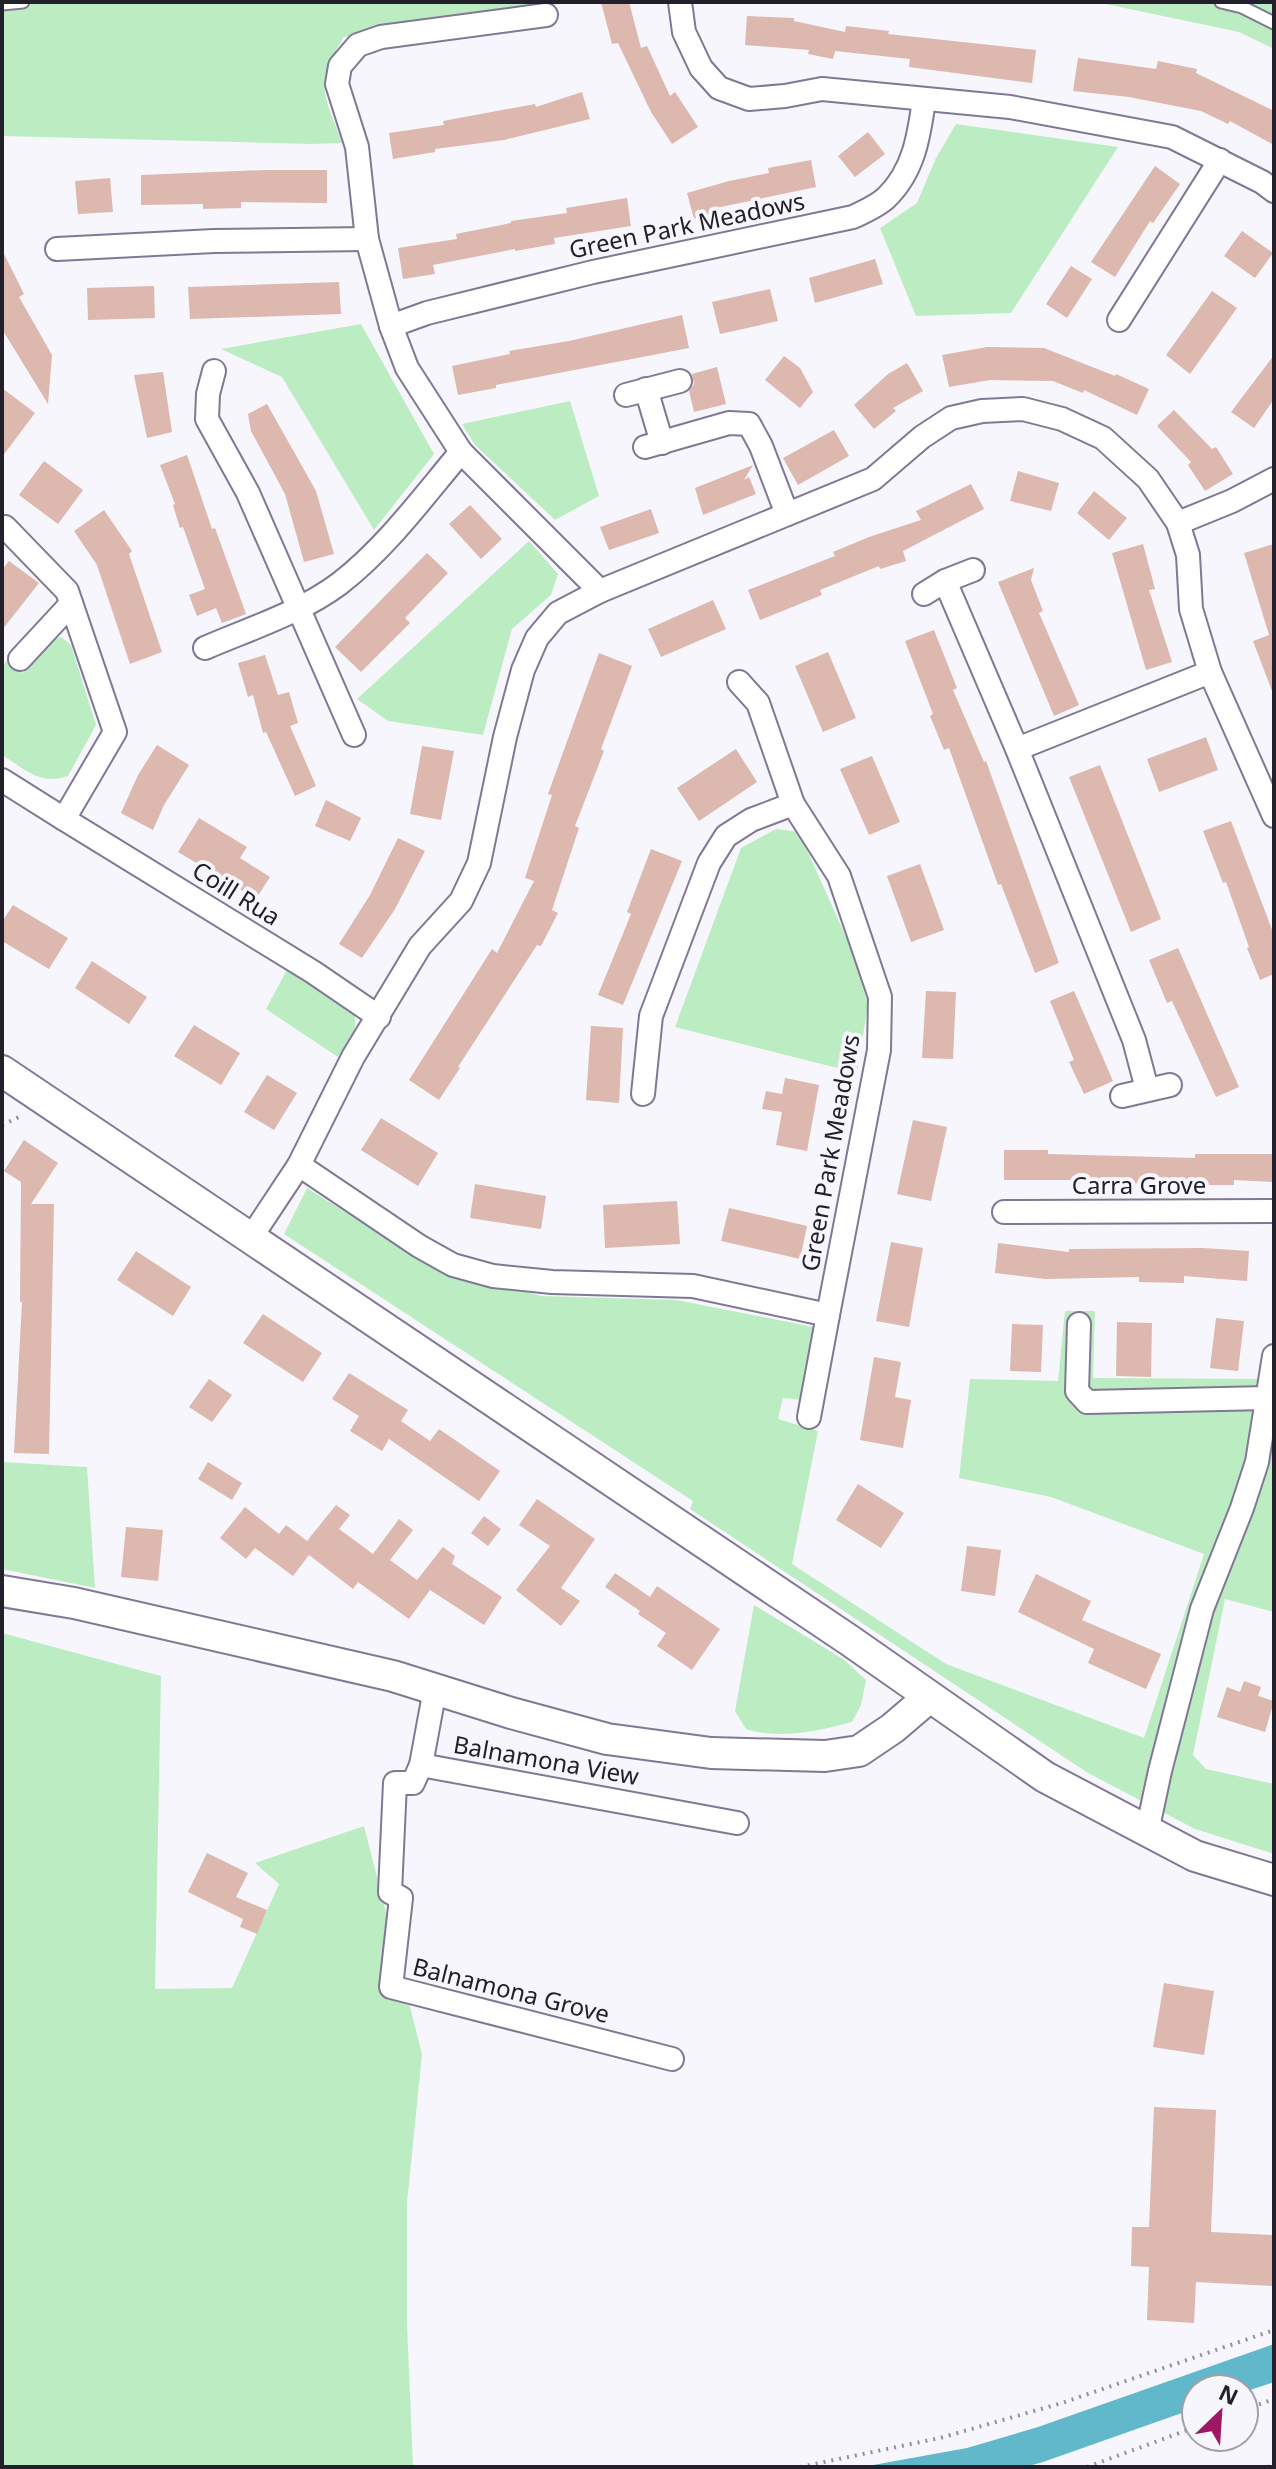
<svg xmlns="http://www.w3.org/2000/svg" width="1276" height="2469" font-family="'Noto Sans',sans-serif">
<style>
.green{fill:#bcedc2}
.water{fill:#60b8ca}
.building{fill:#dcb8af}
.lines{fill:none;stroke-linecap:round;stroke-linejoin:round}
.service-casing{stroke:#807895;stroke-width:15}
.minor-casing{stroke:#807895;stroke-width:26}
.secondary-casing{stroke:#807895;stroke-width:34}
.path{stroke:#929098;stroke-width:4;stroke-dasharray:2 6;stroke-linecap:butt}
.service{stroke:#fff;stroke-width:11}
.minor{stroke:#fff;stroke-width:22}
.secondary{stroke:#fff;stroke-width:30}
.labels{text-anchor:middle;stroke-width:8;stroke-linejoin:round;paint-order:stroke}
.street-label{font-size:24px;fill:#23202b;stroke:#f7f6fc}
</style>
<rect width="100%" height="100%" fill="#f7f6fc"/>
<g class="green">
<path d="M2,2h558v2l-216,33c-31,49 -20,55 -2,106l-30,1 -310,-8z"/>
<path d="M1096,2h178v47l-35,-17z"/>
<path d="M956,124l162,23 -107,166 -95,3 -36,-88 37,-25 19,-45z"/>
<path d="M361,324l73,130 -60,76 -92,-153 -61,-28z"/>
<path d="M570,401l29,95 -44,24 -80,-75 -13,-21z"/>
<path d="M529,541l29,33 -7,21 -39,34 -29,106 -95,-14 -31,-22z"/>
<path d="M61,637l10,8 25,80 -28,51c-28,10 -43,-7 -66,-21v-87l4,-7 17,12 17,-28z"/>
<path d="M776,829l23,3 51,114 18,58 -11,69 -182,-46 66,-179z"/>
<path d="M288,968l67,48v13l-17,28 -72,-48z"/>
<path d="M307,1188l119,75 43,15 73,18 134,4 143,28 -15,72 -21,-2 -5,21 40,12 -26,133 154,100 198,74 60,-184 -153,-57 -92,-19 11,-99 88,2 7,-70h30l-2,67 181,1v233l-49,-13 -32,156 13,14 68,15v70l-79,-25 -107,-56 -398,-264 3,-8 -409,-267z"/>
<path d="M2,1462l85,5 8,121 -93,-19z"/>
<path d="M754,1605l89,54 23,21 -5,25 -9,17c-34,9 -72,18 -106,7l-11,-18z"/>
<path d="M2,1633l159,43 -6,313 77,-1 47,-104 -24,-21 109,-37 58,228 -15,149v121l6,143h-411z"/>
</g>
<path class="water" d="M1274,2344v38l-30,10v-3h-48v19l-153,54 -18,5h-163l105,-19 71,-21z"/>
<g class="building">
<path d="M601,2h28l12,46 6,-2 23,50 5,-4 23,35 -26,17 -21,-32 -33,-69 -6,1z"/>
<path d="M747,16l47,2v3l51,11 1,-6 43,5 -1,3 148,16 -4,33 -123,-16 1,-8 -75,-8 -2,8 -25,-5 1,-4 -64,-5z"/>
<path d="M1078,58l78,11 2,-8 39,8 -1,4 78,38v34l-44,-24 -2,3 -27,-13 -72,-14 -56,-6z"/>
<path d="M582,92l8,27 -86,21 -69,9v3l-42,7 -4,-26 55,-8 -1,-4 92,-17 1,3z"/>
<path d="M868,132l17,22 -30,23 -17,-21z"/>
<path d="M811,160l5,27 -105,22 2,5 -19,5 -7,-26 42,-12 40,-8 -1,-5z"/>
<path d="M1155,166l25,18 -27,39 -3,-2 -35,56 -24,-15z"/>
<path d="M264,170h63v33l-86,-1v6l-38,1v-5l-62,1v-30z"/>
<path d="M110,178l3,34 -35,2 -3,-33z"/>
<path d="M627,198l4,28 -77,12 1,6 -40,7v-2l-82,16 2,9 -32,5 -5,-31 59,-9 -1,-5 55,-11v-2l56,-8 -1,-5z"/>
<path d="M1242,231l31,22 -18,25 -31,-22z"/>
<path d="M2,250l22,44 -5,3 33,58 -4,49 -46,-75z"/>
<path d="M875,259l8,25 -68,19 -6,-25z"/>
<path d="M1071,266l21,13 -25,39 -21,-14z"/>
<path d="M339,282l2,32 -151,5 -2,-32z"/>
<path d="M154,286l1,32 -67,2 -1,-32z"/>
<path d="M770,289l8,32 -58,13 -8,-32z"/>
<path d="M1212,291l25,17 -47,66 -24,-19z"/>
<path d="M682,315l7,33 -193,37v3l-38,7 -6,-29 58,-12 -1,-3 60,-10z"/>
<path d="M987,347l57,1 71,28 1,-2 33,15 -12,26 -53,-25 -1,3 -30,-12 -63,-1 -41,7 -7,-32z"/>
<path d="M1274,355v44l-20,29 -23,-16z"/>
<path d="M784,356l16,12 13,24 -13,16 -35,-28z"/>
<path d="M907,363l16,28 -30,17 3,3 -22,18 -20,-24 34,-31z"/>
<path d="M717,367l9,37 -32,8 -5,-21 5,-7 -2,-10z"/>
<path d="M163,372l9,60 -25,6 -13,-63z"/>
<path d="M2,388l33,25 -33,44z"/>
<path d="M267,404l49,87 18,63 -30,8 -19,-68 -34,-63 -3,-17z"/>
<path d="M1174,410l38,39 4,-2 17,27 -28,17 -17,-26 3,-3 -34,-36z"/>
<path d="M834,430l15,26 -51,29 -15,-27z"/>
<path d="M187,455l25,74 3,-1 31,86 -24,9 -6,-15 -19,8 -8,-21 16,-6 -22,-62 -3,1 -7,-23 2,-1 -15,-39z"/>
<path d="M44,461l39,29 -25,34 -39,-29z"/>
<path d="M753,465l-9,15 5,-3 7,17 -53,21 -8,-27z"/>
<path d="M1018,471l41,12 -8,28 -41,-10z"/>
<path d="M971,484l13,25 -81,42 3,10 -26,8 -1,-3 -59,24 2,5 -62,25 -12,-30 87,-34 -2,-4 36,-15 52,-17 -5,-9z"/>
<path d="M1094,491l33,27 -18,22 -32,-27z"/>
<path d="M470,505l32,34 -21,20 -32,-35z"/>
<path d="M651,509l8,24 -50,17 -9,-23z"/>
<path d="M104,510l28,41 -3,3 33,98 -32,12 -33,-99 -23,-34z"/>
<path d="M1143,544l12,45 -6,1 23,72 -26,8 -34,-117z"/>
<path d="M1274,544v147h-2l-19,-50 16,-6 -25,-82z"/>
<path d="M427,553l21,20 -43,45 5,5 -49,49 -26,-25z"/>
<path d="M9,561l30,22 -37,47v-60z"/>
<path d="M1034,568l-3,12 12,31 -4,2 40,92 -25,11 -56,-134z"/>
<path d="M713,600l13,29 -65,28 -13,-28z"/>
<path d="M934,630l23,58 -4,2 31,72 2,-1 73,202 -24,10 -34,-89 -3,1 -49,-137 -5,2 -14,-34 3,-2 -28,-73z"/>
<path d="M828,652l28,66 -33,14 -28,-66z"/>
<path d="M599,653l33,13 -31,83 3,2 -29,75 4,2 -27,82 6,3 -17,33 -4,-1 -79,122 2,1 -21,32 -30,-20 83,-131 5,4 37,-72 -9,-3 27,-83 -4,-1z"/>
<path d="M265,655l13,40 11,-3 9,31 -8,3 26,60 -21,10 -29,-64 -3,1 -10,-38 -5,2 -10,-34z"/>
<path d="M1206,737l12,33 -59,22 -12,-33z"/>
<path d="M157,745l32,20 -25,40 -11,25 -32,-17 17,-38z"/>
<path d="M422,746l32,5 -13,69 -31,-6z"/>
<path d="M736,749l21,33 -58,39 -22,-33z"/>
<path d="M872,756l28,66 -31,13 -29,-66z"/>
<path d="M1100,765l61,154 -30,13 -62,-155z"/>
<path d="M326,800l35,18 -11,23 -35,-15z"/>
<path d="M199,818l48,29 -7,11 30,19 -14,22 -78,-47z"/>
<path d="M1231,821l43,114v39l-14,6 -13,-32 2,-1 -23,-65 -3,1 -20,-52z"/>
<path d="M398,838l27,13 -30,58 -33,49 -23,-14 31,-49z"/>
<path d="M651,849l31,12 -59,144 -25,-10 33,-81 -4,-2z"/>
<path d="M920,864l24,66 -33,12 -24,-66z"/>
<path d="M13,905l55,33 -19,31 -47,-28v-19z"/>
<path d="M1178,948l61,139 -23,10 -44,-96 -5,2 -18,-43z"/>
<path d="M92,961l55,36 -18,27 -54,-36z"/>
<path d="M926,991l30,1 -3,67 -31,-1z"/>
<path d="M1074,991l39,90 -29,13 -15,-32 5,-2 -24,-59z"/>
<path d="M194,1025l46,28 -19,32 -47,-29z"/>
<path d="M591,1026l32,2 -4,75 -33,-3z"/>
<path d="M267,1075l30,18 -23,37 -30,-18z"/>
<path d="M785,1078l34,7 -12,66 -31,-6 6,-33 -20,-3 4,-18 16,3z"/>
<path d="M381,1118l57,35 -20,33 -57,-36z"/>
<path d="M913,1120l34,7 -16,74 -34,-7z"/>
<path d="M24,1140l34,23 -27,41h23l-5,250 -35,-1 8,-151h-2l1,-120 -17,-11z"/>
<path d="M1004,1150h44v4l147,4v-4h79v28l-40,-2v5h-55l-51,-2v-3h-124z"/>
<path d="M475,1184l71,12 -5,33 -71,-11z"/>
<path d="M677,1201l3,43 -75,4 -2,-43z"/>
<path d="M729,1208l78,18 -7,33 -79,-18z"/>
<path d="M891,1242l32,6 -14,79 -33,-6z"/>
<path d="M998,1243l71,9v-3l134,-1 46,3 -2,30 -63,-5v7l-45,-1v-5l-94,2 -50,-6z"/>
<path d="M136,1251l55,36 -18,29 -56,-36z"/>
<path d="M263,1314l59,39 -19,29 -60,-39z"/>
<path d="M1216,1318l28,3 -6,50 -28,-3z"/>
<path d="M1117,1322l35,1 -1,54 -35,-1z"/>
<path d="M1012,1324l31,1 -2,47 -31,-1z"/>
<path d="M874,1357l27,5 -6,35 16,3 -8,48 -43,-8z"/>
<path d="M349,1373l59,37 -7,11 29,20 9,-12 61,42 -21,30 -90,-62 -7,12 -32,-20 9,-15 -27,-17z"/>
<path d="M209,1379l23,16 -20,27 -23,-15z"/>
<path d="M208,1462l34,21 -10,17 -34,-21z"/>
<path d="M858,1484l46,29 -23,35 -45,-28z"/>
<path d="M537,1499l58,40 -34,49 19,13 -19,25 -45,-36 34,-44 -31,-21z"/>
<path d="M336,1505l14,10 -11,14 34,25 26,-35 14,11 -23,30 27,20 26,-33 12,9 -3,8 50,33 -18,28 -54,-35 -21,29 -51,-37 -5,7 -44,-34 -16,21 -38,-28 -9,11 -26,-21 25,-31 34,27 7,-9 21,16z"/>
<path d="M484,1516l17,13 -13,17 -17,-13z"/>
<path d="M126,1527l37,3 -5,51 -37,-4z"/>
<path d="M967,1546l34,4 -6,46 -34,-5z"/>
<path d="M615,1573l35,24 7,-11 63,43 -28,41 -35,-24 9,-13 -28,-19 2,-3 -35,-24z"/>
<path d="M1036,1574l55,27 -9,19 79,34 -15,35 -58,-26 6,-14 -76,-37z"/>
<path d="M1244,1681l17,6 -3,9 16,5 -9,31 -48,-15 10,-30 13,5z"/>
<path d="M207,1853l41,20 -12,24 31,13 -10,24 -17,-7 3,-8 -55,-27z"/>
<path d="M1164,1983l50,8 -10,64 -51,-8z"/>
<path d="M1154,2107l62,3 -5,122 63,3v51l-78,-4 -2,41 -47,-3 2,-53 -18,-1 1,-39h17z"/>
</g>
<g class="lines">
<defs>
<g id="service">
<path d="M1221,2l21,5 32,16"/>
<path d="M2,4l21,-2"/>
</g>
<g id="minor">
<path d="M680,2l4,30 17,36 18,20 30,11 36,-3 37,-7 188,18 162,30 90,45 12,9"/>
<path d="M546,15l-165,22 -23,8 -18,21 -3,18 20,63 10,92 24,87 16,42 54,84 139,139"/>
<path d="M57,249l157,-8 153,-2"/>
<path d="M1119,320l101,-160"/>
<path d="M391,326l36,-13 166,-41 260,-55c11,-5 24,-11 33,-19 28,-27 33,-62 38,-98"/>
<path d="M214,371l-6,23 -1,25 41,74 106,242"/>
<path d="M646,389l16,54"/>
<path d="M626,395l54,-14"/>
<path d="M645,447l84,-24 20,1 12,22 26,68"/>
<path d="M1178,523l54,-22 42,-22"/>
<path d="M5,527l62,64 48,141 -51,87 249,153 66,45"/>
<path d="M945,581l72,168 117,291 13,49"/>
<path d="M924,594l21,-13 28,-11"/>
<path d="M205,648c44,-19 95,-35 134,-64 47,-36 84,-87 122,-132"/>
<path d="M20,659l51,-55"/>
<path d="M739,682l19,21 35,101"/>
<path d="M1017,749l193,-77"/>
<path d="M2,780l62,39"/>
<path d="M1122,1096l48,-11"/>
<path d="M299,1165l120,81 34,19 40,11 59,6 141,4 135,29 51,-265 1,-53 -41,-121 -46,-72 -42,16 -25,16 -17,27 -58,153 -8,78"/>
<path d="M1004,1212l270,-1"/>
<path d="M250,1239l49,-74 54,-108 67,-111 41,-45 18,-38 26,-126 18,-67 14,-32 21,-25 42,-22 273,-112 49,-42 29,-19 31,-7 41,-2 39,10 41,19 45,41 30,44 10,32 3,54 19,63 64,144"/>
<path d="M1079,1324l-2,67 10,11 180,-4"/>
<path d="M809,1417l19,-102"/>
<path d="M435,1689l-14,76 316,58"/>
<path d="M421,1765l-8,18h-18l-5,109 11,6 -10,89 281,72"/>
<path d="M1147,1832l13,-61 42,-162 40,-101 15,-46 17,-106"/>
</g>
<g id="secondary">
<path d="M2,1071l847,569 196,137 150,79 79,24"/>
<path d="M2,1591l72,12 319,73 118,37 96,26 104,14 114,3 34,-5 34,-23 35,-30"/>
</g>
</defs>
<use href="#service" class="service-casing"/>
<use href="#minor" class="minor-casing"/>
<use href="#secondary" class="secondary-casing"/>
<g class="path">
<path d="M2,1125l19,-9"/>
<path d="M1244,2410l30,-11"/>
<path d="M800,2467l140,-29 122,-35 212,-73"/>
<path d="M1087,2467l109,-40"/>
<path d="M1268,2467l6,-2"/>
</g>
<use href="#service" class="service"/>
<use href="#minor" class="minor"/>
<use href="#secondary" class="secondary"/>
</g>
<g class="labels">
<g class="street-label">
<text transform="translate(687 226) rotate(-12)" y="8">Green Park Meadows</text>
<text transform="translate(236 894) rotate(32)" y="8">Coill Rua</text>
<text transform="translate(831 1153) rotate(-80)" y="8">Green Park Meadows</text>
<text x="1139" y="1194">Carra Grove</text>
<text transform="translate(546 1761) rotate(10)" y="8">Balnamona View</text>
<text transform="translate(511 1991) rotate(14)" y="8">Balnamona Grove</text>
</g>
</g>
<rect width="1276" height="2469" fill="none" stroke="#23202b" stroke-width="8"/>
<g transform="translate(1220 2413) rotate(25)"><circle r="38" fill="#f7f6fc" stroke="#a2a0a8" stroke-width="2"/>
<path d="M0-6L14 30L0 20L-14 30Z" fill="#9f1765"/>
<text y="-12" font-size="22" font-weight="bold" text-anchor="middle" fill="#23202b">N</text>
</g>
</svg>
